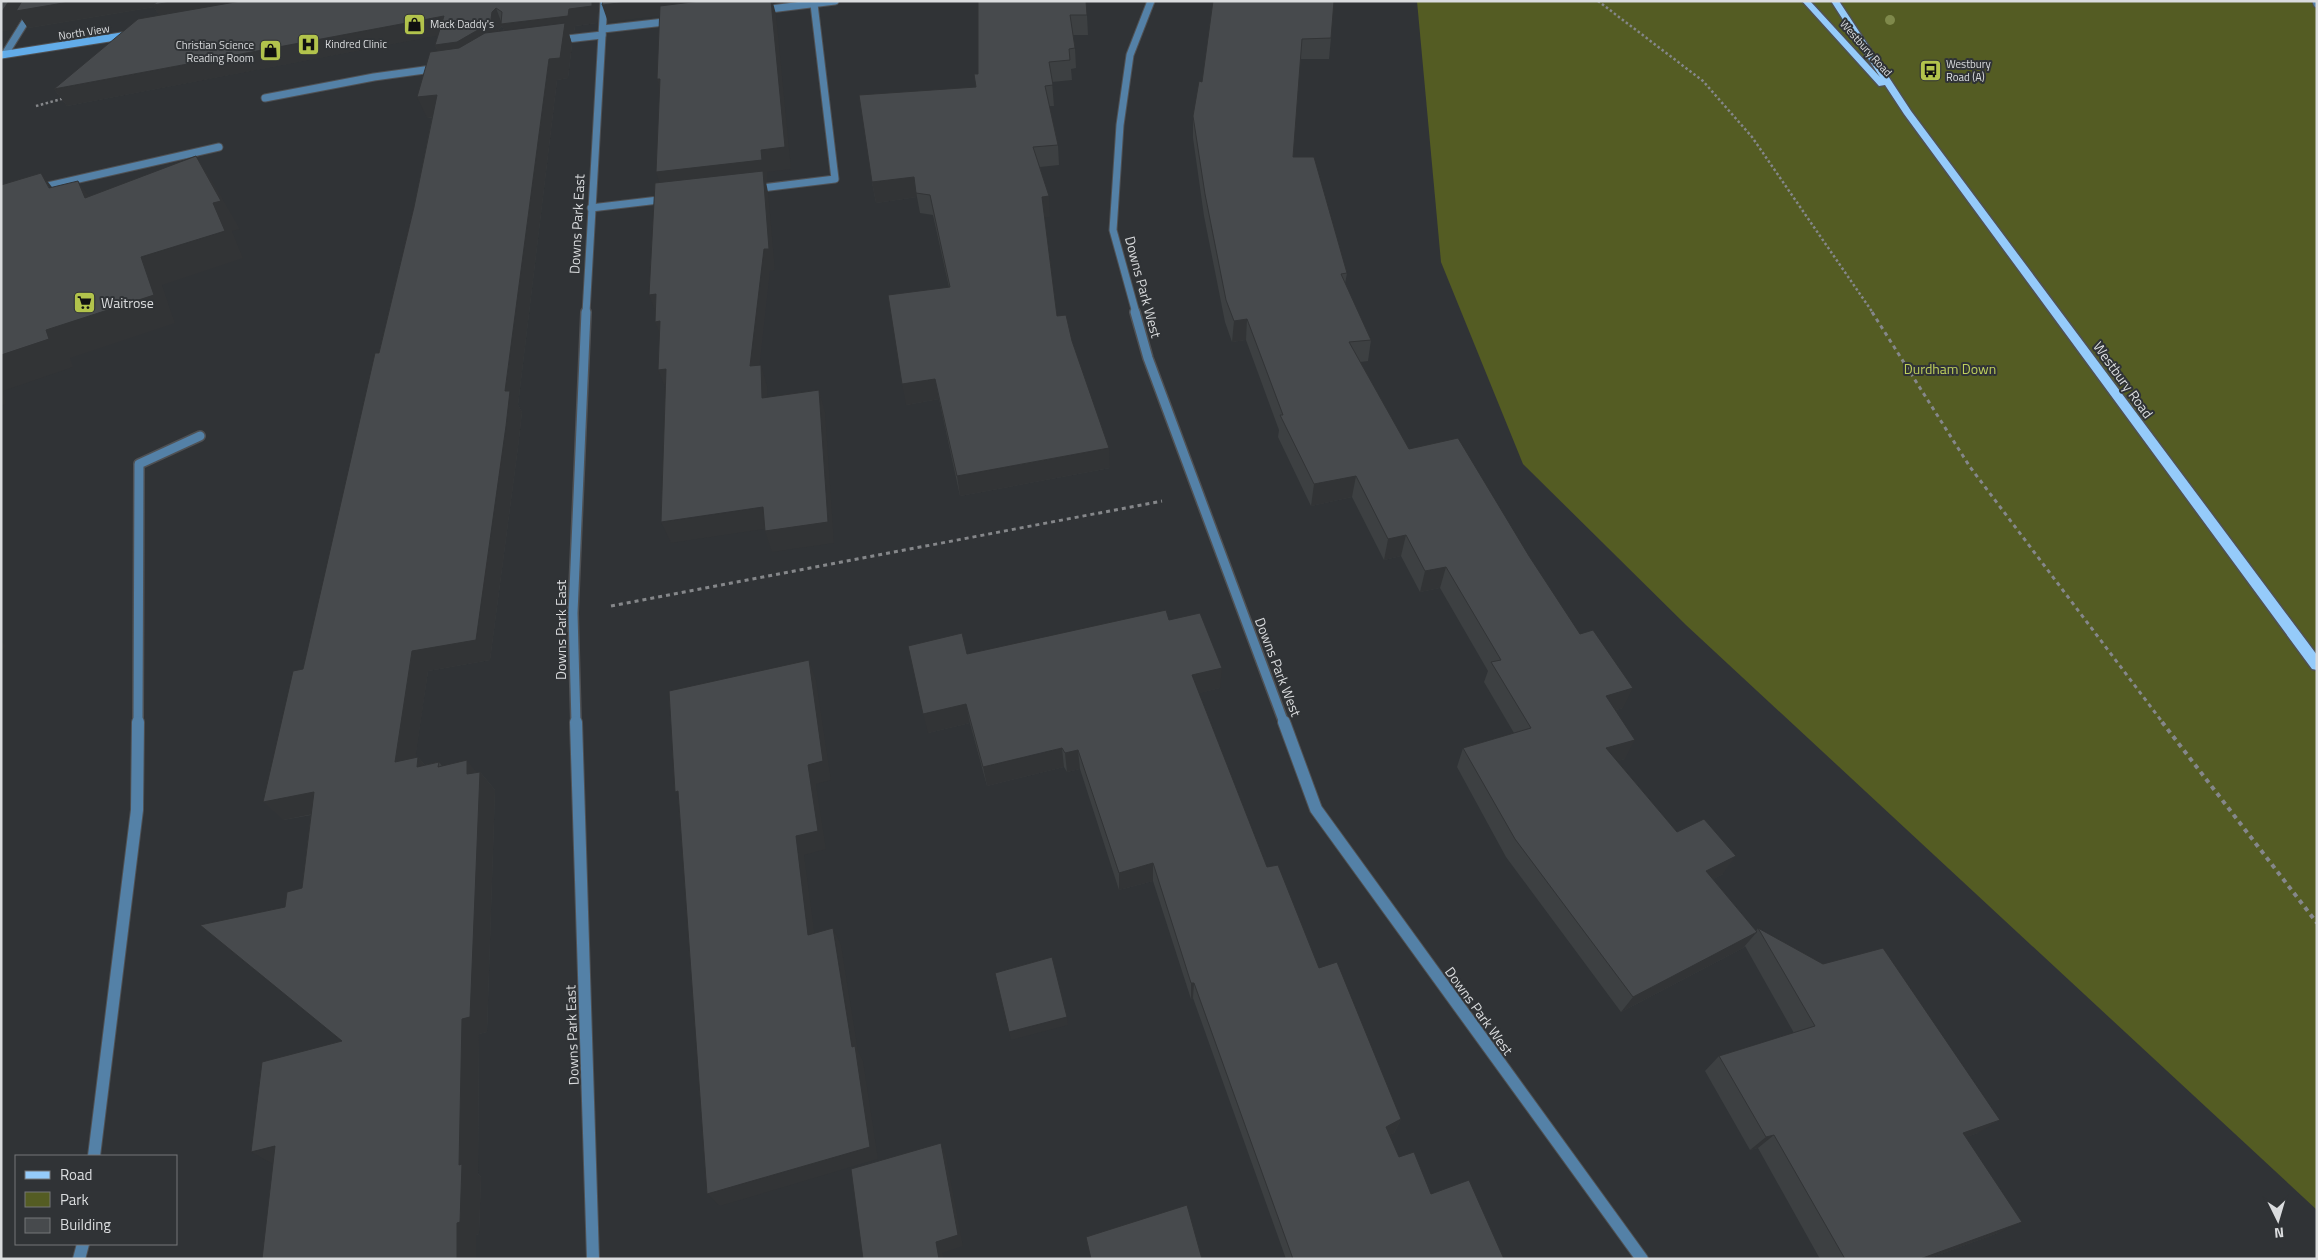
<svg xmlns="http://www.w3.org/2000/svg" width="2318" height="1260" font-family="'Titillium Web',sans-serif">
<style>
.green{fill:#545c23}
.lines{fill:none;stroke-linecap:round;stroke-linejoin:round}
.service-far2-casing{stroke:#4f5154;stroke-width:9}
.service-far1-casing{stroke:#4f5154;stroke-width:12}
.service-casing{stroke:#4f5154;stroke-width:14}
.minor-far2-casing{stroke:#4f5154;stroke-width:9}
.minor-far1-casing{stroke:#4f5154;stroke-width:12}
.minor-casing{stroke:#4f5154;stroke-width:14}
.secondary-casing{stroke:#4f5154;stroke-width:9}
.primary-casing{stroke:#4f5154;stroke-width:3}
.path-far2{stroke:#85878a;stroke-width:2.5;stroke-dasharray:2.5 2.5;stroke-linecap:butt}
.path-far1{stroke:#85878a;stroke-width:3;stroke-dasharray:4 4;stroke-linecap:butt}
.path{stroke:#85878a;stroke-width:4;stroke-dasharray:4.5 4.5;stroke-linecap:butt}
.service-far2{stroke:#5481a7;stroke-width:7}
.service-far1{stroke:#5481a7;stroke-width:9}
.service{stroke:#5481a7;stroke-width:12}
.minor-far2{stroke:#5481a7;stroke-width:7}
.minor-far1{stroke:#5481a7;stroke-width:9}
.minor{stroke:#5481a7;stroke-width:12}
.secondary{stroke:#62ace9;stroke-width:7}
.primary{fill:#95cbfa;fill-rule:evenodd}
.tree{fill:#7f894b}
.wall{fill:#3d4042;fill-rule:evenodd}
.shaded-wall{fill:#323436}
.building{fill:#474a4d;stroke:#323436}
.labels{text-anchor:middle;stroke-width:4;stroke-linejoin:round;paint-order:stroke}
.far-poi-label{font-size:11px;fill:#dadcde;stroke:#303336;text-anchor:start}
.far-street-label{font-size:11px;fill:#dadcde;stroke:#303336}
.street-label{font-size:14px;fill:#dadcde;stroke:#303336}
.poi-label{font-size:14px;fill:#dadcde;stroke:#303336;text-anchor:start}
.park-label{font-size:14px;fill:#bfd05d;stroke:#303336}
</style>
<rect width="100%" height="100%" fill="#303336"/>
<path class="green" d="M1417,1h900v1209l-631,-585 -163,-161 -82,-202z"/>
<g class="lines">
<defs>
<g id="service-far2">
<path d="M762,10l73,-9"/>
<path d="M603,29l70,-8"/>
<path d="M558,40l44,-5"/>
<path d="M265,98l109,-21 65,-9"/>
<path d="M39,188l180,-41"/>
<path d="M753,189l82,-10 -21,-175"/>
<path d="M591,208l76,-9"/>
</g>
<path id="service-far1" d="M138,723l1,-259 61,-28"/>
<g id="service">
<path d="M94,1156l43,-346 1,-88"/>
<path d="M79,1259l4,-15"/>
</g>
<g id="minor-far2">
<path d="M2316,1l1,3"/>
<path d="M5,54l33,-53"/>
<path d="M586,313l18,-312"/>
<path d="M1136,313l-23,-83 7,-105 10,-70 21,-54"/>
</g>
<g id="minor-far1">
<path d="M1135,312l13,46 136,365"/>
<path d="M576,723l-3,-110 13,-301"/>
</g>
<g id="minor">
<path d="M576,722l17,537"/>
<path d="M1284,722l32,87 326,450"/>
</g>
<path id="secondary" d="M1,55l127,-20"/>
<path id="primary" d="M1802,1h8l70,76 -49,-76h8l72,110 406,544v15l-5,-1 -408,-555 -19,-29 -6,1z"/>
</defs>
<use href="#service-far2" class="service-far2-casing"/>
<use href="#service-far1" class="service-far1-casing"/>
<use href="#service" class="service-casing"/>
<use href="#minor-far2" class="minor-far2-casing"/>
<use href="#minor-far1" class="minor-far1-casing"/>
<use href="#minor" class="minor-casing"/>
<use href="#secondary" class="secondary-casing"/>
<use href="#primary" class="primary-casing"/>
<g class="path-far2">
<path d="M1598,1l105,80 49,56 121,176"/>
<path d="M36,106l29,-8"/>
</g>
<g class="path-far1">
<path d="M1872,312l98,155 193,256"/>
<path d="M611,606l551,-105"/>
</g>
<path class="path" d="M2162,722l155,201"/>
<use href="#service-far2" class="service-far2"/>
<use href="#service-far1" class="service-far1"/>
<use href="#service" class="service"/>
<use href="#minor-far2" class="minor-far2"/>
<use href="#minor-far1" class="minor-far1"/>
<use href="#minor" class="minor"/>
<use href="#secondary" class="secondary"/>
<use href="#primary" class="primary"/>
</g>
<circle class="tree" cx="1890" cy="20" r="5"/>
<g class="wall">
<path d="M1,1h598l-2,22 -22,3 -1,7 -5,1 3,10 -4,34 -11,2 -39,325 4,7 -4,35 -28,213 -62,11 -13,87 3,-1 7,8 14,-3 3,4 35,6h3l15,18 -8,242 -8,2 -1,140 3,3 -2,57 -3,1v24h-214l80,-218 -57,-134 17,-19 9,-73 -28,5 20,-151 111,-462 18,-89h-5l11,-67 -3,-6 3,-10 -371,71 -13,-17 105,-74 -5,-8 -126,21 -7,-10 -7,12zM502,26l2,5 -5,1v-3z"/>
<path d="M978,1l109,14 1,20h-15l2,13 1,20 -5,1 1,11 -20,2 2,24h-5l9,39 1,20 -19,2 10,50h-6l13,99 15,25 38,127 -150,28 -21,-97 -33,6 43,-118 -16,-72 -13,-2 -3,-16 -41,6 -4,-21 104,-95 2,-13z"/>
<path d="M1213,1l118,37 -2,21h-29l-7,98 54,116 -2,11 26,56 -3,21 -8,1 49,87 120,107 94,152 -7,2 9,49 -8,2 60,71 46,42 -10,5 43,52 2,-3 220,205 -12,4 32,96 -71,26h-107l-62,-111 -8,2 -45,-79 14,-15 75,-23 -49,-87 -2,2 -122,64 -115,-155 -49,-90 6,-19 51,-15 -30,-51 4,-11 -48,-83 -20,4 -19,-36 -17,4 -32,-63 -41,9 -33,-69 1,-7 -33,-90 -14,2 -7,-20 -21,-106 -11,-78v-22l9,-34z"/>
<path d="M1169,620l51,68 -21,5 68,174 52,101 82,151 -7,14 -5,2 10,22 32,37 73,65h-218l-93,-261 -2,1 -38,-118 -34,9 -39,-121 -13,3 -3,-5 -77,19 -17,-63 -42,10 39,-79z"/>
</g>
<g class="shaded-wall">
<path d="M9,1h276l-122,21 -9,-15 -126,21 -7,-10 -7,12 -13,2v-19z"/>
<path d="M592,1h7l-2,22 -22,3 -1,7 -5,1 3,10 -4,34 -11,2 -39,325 4,7 -4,35 -28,213 -62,11 -16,110 -17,-19 17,-111 93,-260 44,-332 -41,-18 -6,-15 -3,3 -2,14 -54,19 -8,-17 57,-33 4,-4 6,16 67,-15z"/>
<path d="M636,1h150l-13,2 3,11 15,155 -24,3v10h-1l2,10 7,78 -5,1 -13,117 -94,-194 -7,-22 105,-22 11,-147 -164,19 -6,-17z"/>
<path d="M444,16l7,17 -384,73 -13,-17z"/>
<path d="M657,79h3l4,21z"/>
<path d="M437,95l10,21 -20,2 -10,-21z"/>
<path d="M196,156l18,28 26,45 -8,2 11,27 -81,27 13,38 -105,35 3,9 -70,24 3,13 -5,2v-51l45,-25 95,-73 72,-54z"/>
<path d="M41,173l21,27 -13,-12z"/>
<path d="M914,177l3,20 -41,6 -4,-21z"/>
<path d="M78,181l20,28 -13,-11z"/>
<path d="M1049,196l1,21 -6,1 -2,-21z"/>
<path d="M656,294l1,22 -8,-21z"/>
<path d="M1247,319l-1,21 -14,2 2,-21z"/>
<path d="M660,321l4,22 -9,-21z"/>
<path d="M761,365l6,21 2,33 -7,-21z"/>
<path d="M666,369l1,23 -9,-22z"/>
<path d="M935,379l4,20 -33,6 -4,-21z"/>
<path d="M819,390l6,22 9,131 -62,9 -7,-21z"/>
<path d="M1109,448l1,20 -150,28 -3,-20z"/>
<path d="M1356,476l-4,21 -41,9 3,-22z"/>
<path d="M763,507l8,21 -100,15 -10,-21z"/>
<path d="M1406,535l-5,21 -17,4 4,-21z"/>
<path d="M1446,567l-6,21 -20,4 5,-21z"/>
<path d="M1,641l6,5 -6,5z"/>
<path d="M809,660l7,20 15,100 -15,4 10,65 -22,6 13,97 -9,-17 -12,-99 12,-71z"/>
<path d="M1222,668l-2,20 -28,7v-20z"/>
<path d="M1633,688l-10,20 -26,7 9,-19z"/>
<path d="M966,704l4,19 -42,10 -5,-19z"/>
<path d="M1635,740l-10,19 -28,8 9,-19z"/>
<path d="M1062,748l2,19 -77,19 -4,-19z"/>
<path d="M1078,750l2,19 -13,3 -2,-19z"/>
<path d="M418,757l16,19 -17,-9z"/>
<path d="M467,760l12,15 1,-3 15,18 -8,242 -8,2 -1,140 3,3 -2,57 -3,1v24h-19v-36l2,-58z"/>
<path d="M314,792l19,18 -50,10 -20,-18z"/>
<path d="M1736,856l-13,18 -29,15 12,-18z"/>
<path d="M1153,863v18l-34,9v-17z"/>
<path d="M833,928l8,17 17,106 5,10 15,98 -158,47 -13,-12 145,-147z"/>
<path d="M1757,932l-14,16 -122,64 12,-15z"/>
<path d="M1191,983h3l-1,15 -2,1z"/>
<path d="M1067,1017l1,8 -57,15 -2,-8z"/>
<path d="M1401,1119l-7,14 -14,7 6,-13z"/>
<path d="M2000,1120l-22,13 -36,13 21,-13z"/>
<path d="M1774,1135l-16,13 -8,2 16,-13z"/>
<path d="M941,1143l5,13 17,90 -21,7 2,6h-5l-3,-17z"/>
<path d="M275,1146v19l-24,-13z"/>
<path d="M2022,1222l-24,11 -71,26h-7z"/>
</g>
<g class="building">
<path d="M1,1h8l-8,12z"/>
<path d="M22,1h53l-59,10z"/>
<path d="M158,1h19l-24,4z"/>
<path d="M241,1h351v5l-23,3 -1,7 -67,8 1,-12 -6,-4 -4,4 -2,14 -7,1 -26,15 -22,3 9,-29 -390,73 84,-70z"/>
<path d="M603,1h33l-34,4z"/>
<path d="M700,1h71l14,146 -24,3 1,10 -106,12 4,-93h-3l3,-73z"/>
<path d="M978,1h108l1,14h-17l5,33 -6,1 1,11 -21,2 4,23 -8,1 13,59 -25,2 16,49 -7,1 15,119 9,-1 6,26 37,107 -152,28 -22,-97 -33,5 -14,-89 62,-8 -20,-92 -14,-2 -2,-16 -42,5 -13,-87 117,-8 -2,-13h4z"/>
<path d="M1213,1h121l-3,37 -29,1 -9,118h21l33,116 -6,1 30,66 -22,2 60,107 49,-11 71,118 51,78 13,-4 40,58 -27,8 29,44 -29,8 71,84 27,-13 32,37 -30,15 51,61 -124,65 -118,-158 -52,-91 68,-20 -40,-66 10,-2 -55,-93 -21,4 -19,-36 -18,4 -32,-63 -42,8 -34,-69h3l-36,-96 -13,2 -8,-21 -21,-106 -12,-78 6,-35 3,1z"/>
<path d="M565,23l-5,35 -11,1 -44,332h5l-4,35 -30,214 -64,11 -17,111 23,-5 -1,10 22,-5 -1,5 29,-7v14l13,-2 -10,245 -8,2 -3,146 3,-1 -2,58 -3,1v36h-195l13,-113 -24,6 11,-90 80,-21 -142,-116 85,-18 2,-15 15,-4 12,-96 -51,10 30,-131 10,-2 72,-316h4l35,-146 23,-112 -20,2 13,-45 29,-4 26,-15z"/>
<path d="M196,156l25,45 -8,2 12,28 -84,26 13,38 -108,35 3,9 -48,16v-170l40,-12 8,15 29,-7 7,17z"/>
<path d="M763,171l6,78h-5l-14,117 11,-1 1,33 57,-8 9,132 -63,9 -2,-24 -102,15 5,-153 -8,1 2,-49 -5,1 1,-28 -7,1 6,-112z"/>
<path d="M1166,610l3,10 31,-7 22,55 -30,7 75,192 11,-2 41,103 18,-6 64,157 -15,8 13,30 15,-5 17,42 38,-14 35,79h-211l-99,-276h-3l-38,-120 -34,10 -41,-123 -13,3 -3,-5 -79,19 -17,-63 -43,10 -15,-68 54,-13 5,21z"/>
<path d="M809,660l14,101 -15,4 10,66 -22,5 12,99 25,-7 19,119 3,-1 15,101 -163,47 -29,-403 -3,1 -6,-101z"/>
<path d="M1758,928l65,36 60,-16 117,172 -37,13 59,89 -102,37h-75l-71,-124 -8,2 -47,-81 96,-30z"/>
<path d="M1052,957l15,60 -58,15 -14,-59z"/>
<path d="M941,1143l17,92 -22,7 3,17h-76l-12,-90z"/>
<path d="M1187,1205l15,54h-111l-5,-22z"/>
</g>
<defs>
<symbol id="shop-square" viewBox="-11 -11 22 22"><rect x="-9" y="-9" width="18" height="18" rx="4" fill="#b2c34c" stroke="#303336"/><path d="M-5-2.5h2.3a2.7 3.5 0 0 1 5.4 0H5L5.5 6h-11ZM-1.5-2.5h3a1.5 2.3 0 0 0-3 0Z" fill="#111"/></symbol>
<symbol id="hospital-square" viewBox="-11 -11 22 22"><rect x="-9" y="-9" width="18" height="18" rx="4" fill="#b2c34c" stroke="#303336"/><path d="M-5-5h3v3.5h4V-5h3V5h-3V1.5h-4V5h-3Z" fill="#111"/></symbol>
<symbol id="bus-square" viewBox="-11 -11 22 22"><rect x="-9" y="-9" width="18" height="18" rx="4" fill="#b2c34c" stroke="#303336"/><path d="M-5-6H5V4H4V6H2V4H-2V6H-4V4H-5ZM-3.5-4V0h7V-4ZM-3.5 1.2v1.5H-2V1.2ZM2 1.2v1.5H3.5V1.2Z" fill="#111"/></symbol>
<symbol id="supermarket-square" viewBox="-11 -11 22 22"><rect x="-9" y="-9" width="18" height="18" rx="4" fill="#b2c34c" stroke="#303336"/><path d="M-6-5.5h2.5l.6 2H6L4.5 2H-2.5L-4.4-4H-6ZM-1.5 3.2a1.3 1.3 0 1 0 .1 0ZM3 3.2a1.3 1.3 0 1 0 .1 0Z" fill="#111"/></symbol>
</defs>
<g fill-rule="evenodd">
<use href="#shop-square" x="402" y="12" width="25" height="25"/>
<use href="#hospital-square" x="296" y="32" width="25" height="25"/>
<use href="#shop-square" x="258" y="38" width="25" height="25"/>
<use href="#bus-square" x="1918" y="58" width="25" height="25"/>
<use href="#supermarket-square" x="72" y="290" width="25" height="25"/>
</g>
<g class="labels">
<g class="far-poi-label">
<text x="430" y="28">Mack Daddy's</text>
<text x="325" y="48">Kindred Clinic</text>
<text x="254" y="49" text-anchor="end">Christian Science<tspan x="254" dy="13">Reading Room</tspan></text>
<text x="1946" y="68">Westbury<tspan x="1946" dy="13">Road (A)</tspan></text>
</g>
<g class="far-street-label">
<text transform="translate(84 32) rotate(-9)" y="4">North View</text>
<text transform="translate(1866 48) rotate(48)" y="4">Westbury Road</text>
</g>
<g class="street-label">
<text transform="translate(577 224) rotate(-87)" y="5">Downs Park East</text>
<text transform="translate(1143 287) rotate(75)" y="5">Downs Park West</text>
<text transform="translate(2123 380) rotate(54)" y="5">Westbury Road</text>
<text transform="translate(561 630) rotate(-90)" y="5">Downs Park East</text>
<text transform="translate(1278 667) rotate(69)" y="5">Downs Park West</text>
<text transform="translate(1479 1011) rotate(54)" y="5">Downs Park West</text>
<text transform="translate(572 1035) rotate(-92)" y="5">Downs Park East</text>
</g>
<g class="poi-label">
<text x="101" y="308">Waitrose</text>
</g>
<g class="park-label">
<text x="1950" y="374">Durdham Down</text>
</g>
</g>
<rect width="2318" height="1260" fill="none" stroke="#dadcde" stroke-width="5"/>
<rect x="15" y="1155" width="162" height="90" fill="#303336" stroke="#747779"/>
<rect x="25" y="1171" width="25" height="8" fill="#95cbfa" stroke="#747779"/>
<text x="60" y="1180" font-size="15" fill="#dadcde">Road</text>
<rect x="25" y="1192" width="25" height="15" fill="#545c23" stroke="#747779"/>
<text x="60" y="1205" font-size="15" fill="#dadcde">Park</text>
<rect x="25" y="1218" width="25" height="15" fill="#474a4d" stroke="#747779"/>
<text x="60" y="1230" font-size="15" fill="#dadcde">Building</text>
<g transform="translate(2278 1220) rotate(175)" stroke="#303336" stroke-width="4" paint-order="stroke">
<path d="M0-4L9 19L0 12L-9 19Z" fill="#dadcde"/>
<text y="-8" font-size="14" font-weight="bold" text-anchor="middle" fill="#dadcde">N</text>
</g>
</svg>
